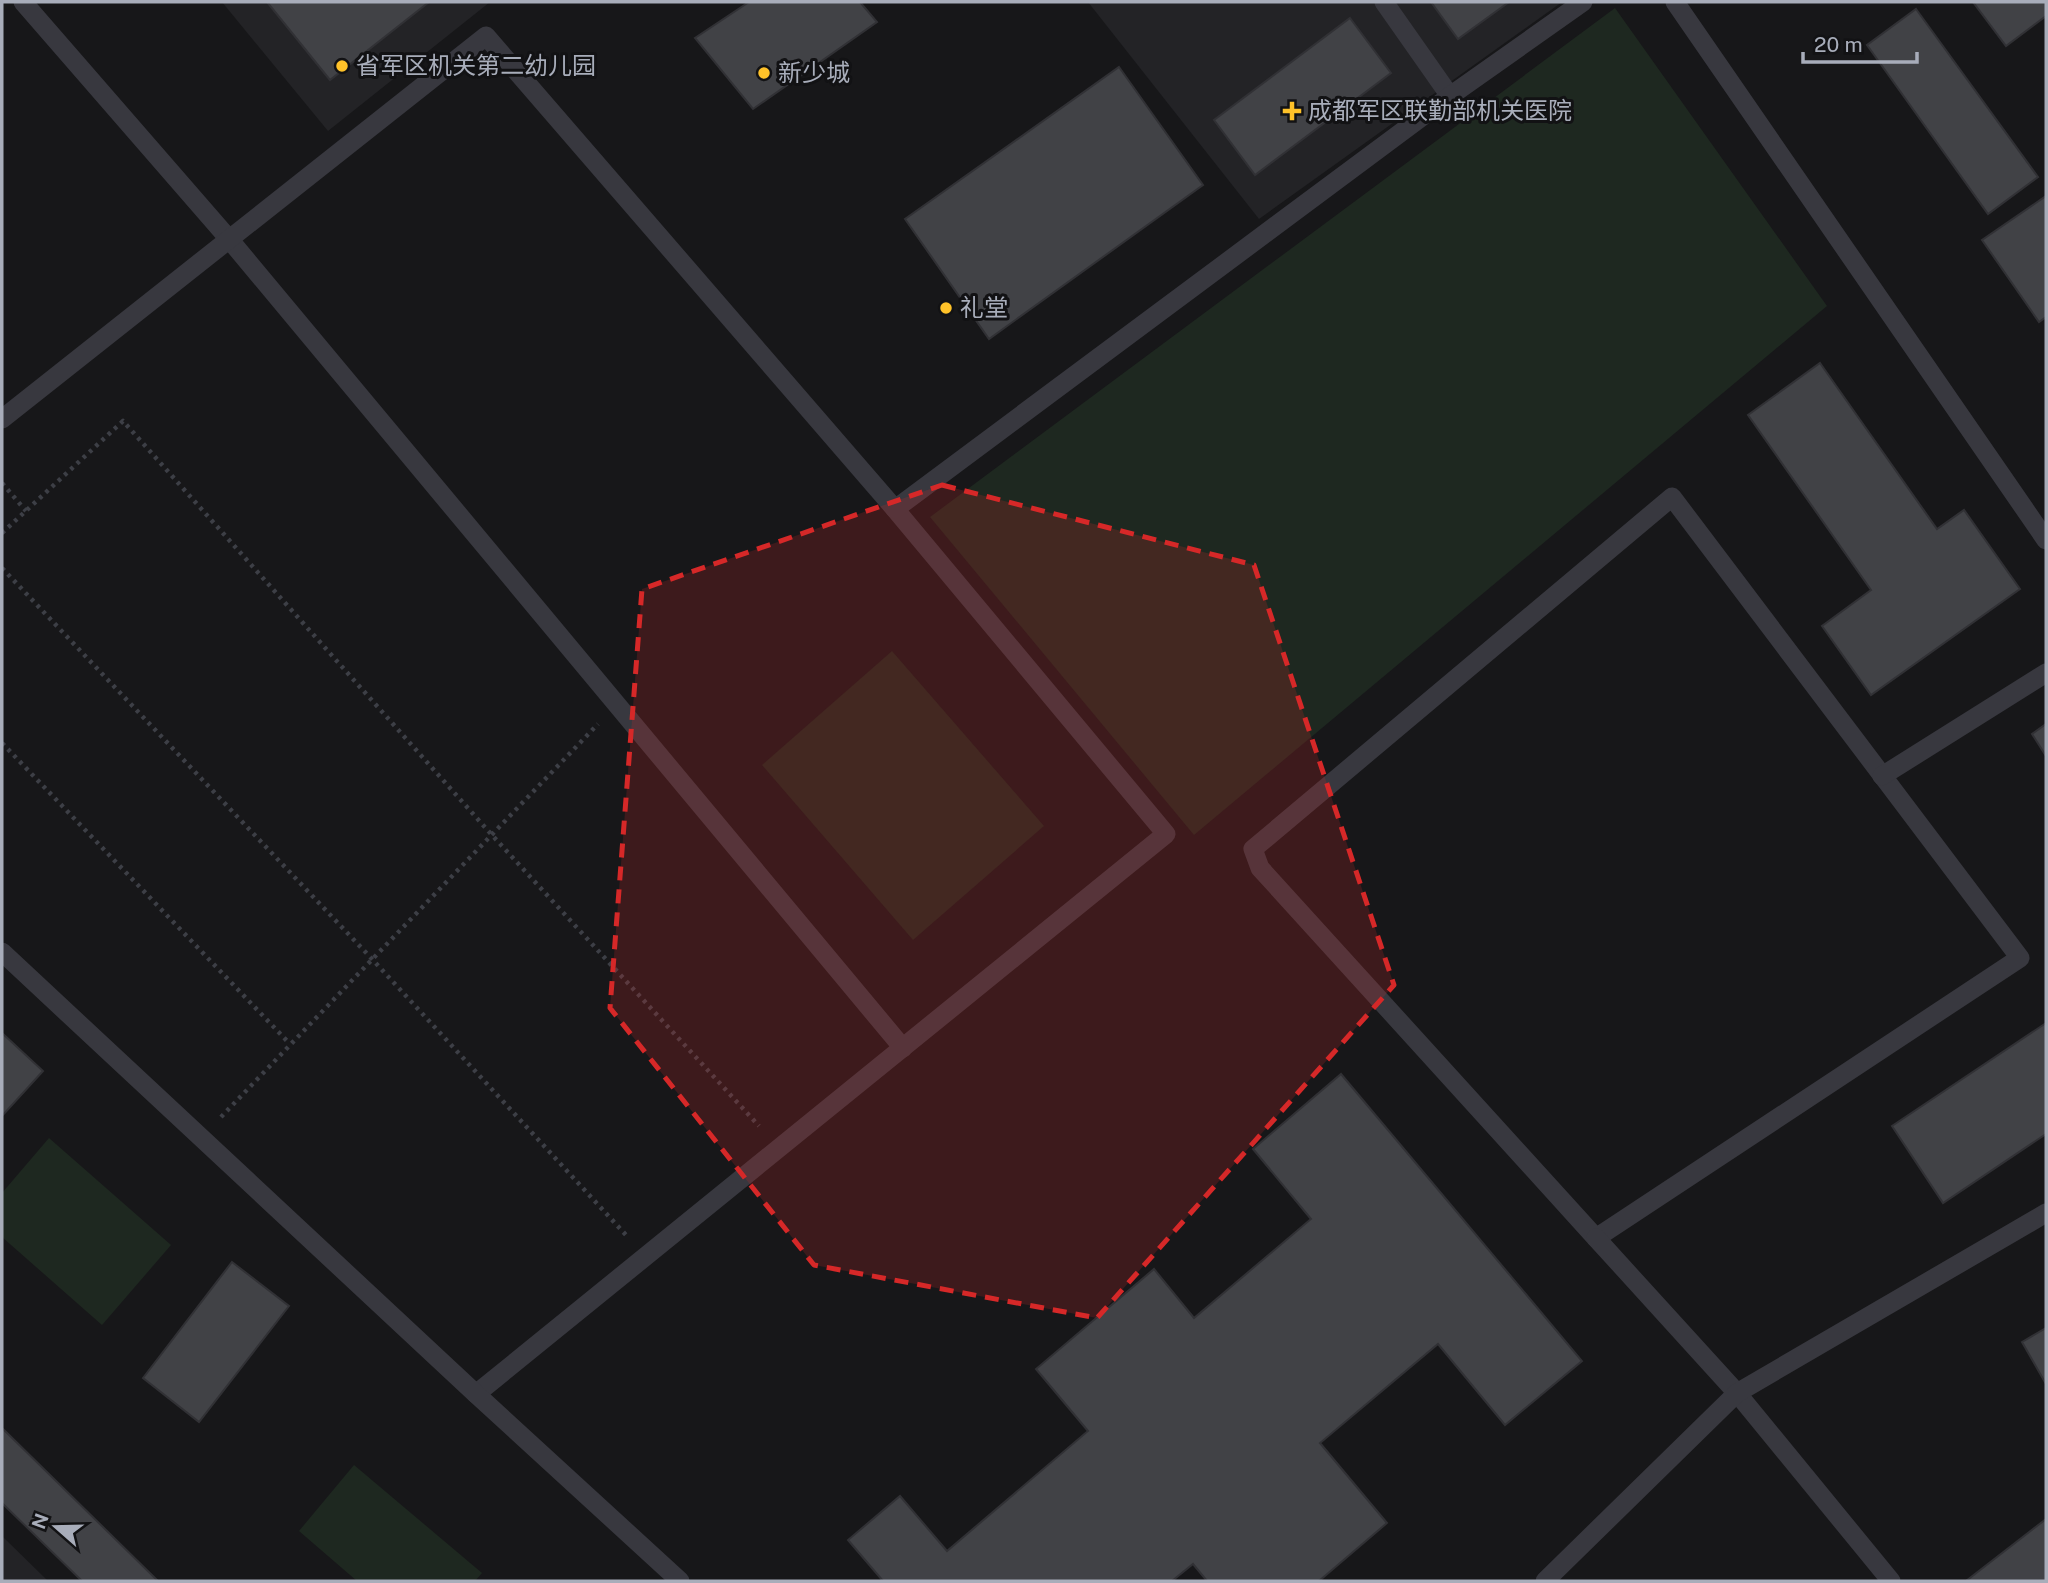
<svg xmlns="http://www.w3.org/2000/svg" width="2048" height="1583" font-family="'Public Sans','Noto Sans SC',sans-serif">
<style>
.built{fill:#232326}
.green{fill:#1e2820}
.building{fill:#414246;stroke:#313135;stroke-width:2}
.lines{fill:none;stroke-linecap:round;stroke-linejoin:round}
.path{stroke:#3d3f46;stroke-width:4.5;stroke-dasharray:3.5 5;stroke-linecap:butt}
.service{stroke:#38383f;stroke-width:19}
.marked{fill:#d62828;fill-opacity:0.2;stroke:#d62828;stroke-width:5;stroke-dasharray:14 9;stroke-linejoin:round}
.poi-dot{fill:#ffc229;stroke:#121214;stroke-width:2.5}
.labels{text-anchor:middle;stroke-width:6;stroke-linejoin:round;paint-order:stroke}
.poi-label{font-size:24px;fill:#a8adba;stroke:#121214;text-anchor:start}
</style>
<rect width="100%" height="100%" fill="#171719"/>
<g class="built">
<path d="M222,2h268l-162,129z"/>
<path d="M1088,2h474l-303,217z"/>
<path d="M2,1536l46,45h-46z"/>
</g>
<g class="green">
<path d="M1615,8l212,298 -633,529 -264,-318z"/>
<path d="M892,651l152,175 -131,114 -151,-175z"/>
<path d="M49,1138l122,107 -69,80 -100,-88v-44z"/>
<path d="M354,1465l128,108 -7,8h-118l-58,-50z"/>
</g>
<g class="building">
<path d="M267,2h162l-99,78z"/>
<path d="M749,2h111l17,20 -124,87 -58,-71z"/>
<path d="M1431,2h78l-51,37z"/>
<path d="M1973,2h73v14l-40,30z"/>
<path d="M1916,9l122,168 -50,37 -121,-169z"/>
<path d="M1350,18l41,55 -136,102 -41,-55z"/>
<path d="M1119,67l84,118 -214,154 -84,-120z"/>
<path d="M2046,196v121l-7,5 -57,-82z"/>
<path d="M1820,363l117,166 27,-19 56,79 -149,106 -49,-69 49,-36 -123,-175z"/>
<path d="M2046,724v32l-14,-22z"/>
<path d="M2046,1023v111l-103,69 -51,-77z"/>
<path d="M2,1033l41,38 -41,45z"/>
<path d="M1341,1074l241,287 -77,64 -67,-81 -118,99 67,80 -68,58h-112l-14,-17 -21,17h-289l-35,-41 52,-44 47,55 141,-120 -52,-62 118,-100 40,49 117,-99 -58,-70z"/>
<path d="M232,1262l57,44 -90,116 -56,-44z"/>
<path d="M2046,1328v56l-24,-42z"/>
<path d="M2,1428l156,153h-76l-80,-78z"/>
<path d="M2046,1519v62h-80z"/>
</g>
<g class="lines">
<g class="path">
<path d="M2,483l24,28"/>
<path d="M2,533l121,-112 368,413 268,292"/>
<path d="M2,568l370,391 254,276"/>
<path d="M2,743l288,301"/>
<path d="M221,1117l377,-393"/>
</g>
<g class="service">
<path d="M23,2l206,237 674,809"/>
<path d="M1384,2l66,94"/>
<path d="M1675,2l371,538"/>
<path d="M2,419l484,-383 409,473 271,325 -690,560"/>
<path d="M1672,497l348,461 -424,280 -336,-370 -7,-19z"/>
<path d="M895,509l555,-413 133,-94"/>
<path d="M1882,776l164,-103"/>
<path d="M2,952l474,442 204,187"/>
<path d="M1596,1238l141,155 154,188"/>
<path d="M1545,1581l192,-188 309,-180"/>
</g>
</g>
<path class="marked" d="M942,485l312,80 140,420 -297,333 -283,-53 -204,-257 32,-419z"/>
<g class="poi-dot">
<circle cx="342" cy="66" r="7"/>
<circle cx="764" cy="73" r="7"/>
<path d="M1288.5 100.5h7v7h7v7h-7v7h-7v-7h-7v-7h7z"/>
<circle cx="946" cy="308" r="7"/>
</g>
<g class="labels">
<g class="poi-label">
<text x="356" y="74">省军区机关第二幼儿园</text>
<text x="778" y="81">新少城</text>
<text x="1308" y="119">成都军区联勤部机关医院</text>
<text x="960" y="316">礼堂</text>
</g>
</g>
<rect width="2048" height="1583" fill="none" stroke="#a8adba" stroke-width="7"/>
<g transform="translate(56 1527) rotate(290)" stroke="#121214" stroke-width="5" paint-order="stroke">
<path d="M0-5L12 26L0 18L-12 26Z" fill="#a8adba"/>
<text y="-10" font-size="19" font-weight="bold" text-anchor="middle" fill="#a8adba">N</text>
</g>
<path d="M1803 52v10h114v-10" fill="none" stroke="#a8adba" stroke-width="3.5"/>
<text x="1814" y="52" font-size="21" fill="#a8adba" stroke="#121214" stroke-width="5" paint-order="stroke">20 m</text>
</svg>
